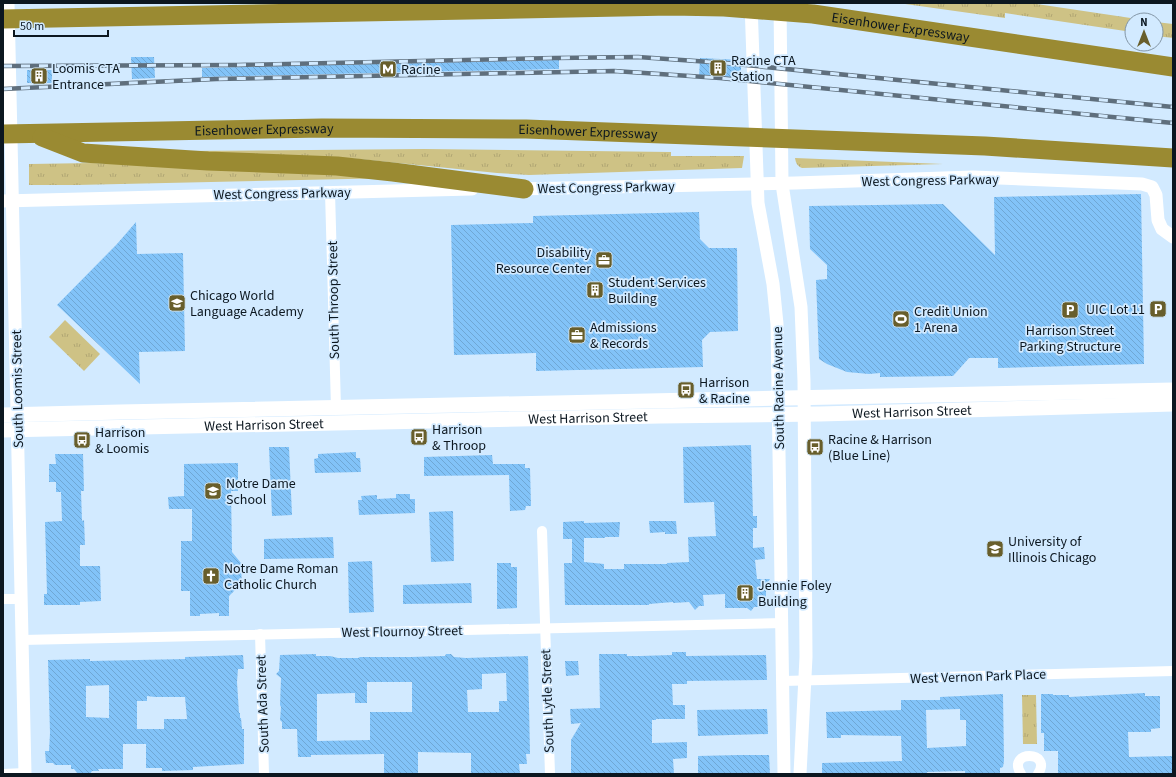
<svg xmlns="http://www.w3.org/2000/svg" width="1176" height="777" font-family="'Source Sans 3',sans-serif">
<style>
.grass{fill:url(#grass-tufts)}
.building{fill:url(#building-back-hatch);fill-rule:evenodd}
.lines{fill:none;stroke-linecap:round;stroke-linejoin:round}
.minor{stroke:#fff;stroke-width:10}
.tertiary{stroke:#fff;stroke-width:13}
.secondary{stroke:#fff;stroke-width:15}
.motorway{stroke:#9a8a32;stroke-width:19}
.rail-casing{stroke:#5f6f7d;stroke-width:4.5}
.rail{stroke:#d2eaff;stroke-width:3;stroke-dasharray:9;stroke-linecap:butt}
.labels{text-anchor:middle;stroke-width:3.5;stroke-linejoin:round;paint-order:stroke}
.street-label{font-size:14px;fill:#0c1720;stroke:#d2eaff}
.poi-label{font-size:14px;fill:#0c1720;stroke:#d2eaff;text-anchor:start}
</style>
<defs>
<pattern id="grass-tufts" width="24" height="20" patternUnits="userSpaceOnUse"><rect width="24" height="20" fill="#cec285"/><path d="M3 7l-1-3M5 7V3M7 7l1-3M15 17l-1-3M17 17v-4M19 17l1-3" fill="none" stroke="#b0a673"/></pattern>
<pattern id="building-back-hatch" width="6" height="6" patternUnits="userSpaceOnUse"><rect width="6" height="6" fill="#82c3f8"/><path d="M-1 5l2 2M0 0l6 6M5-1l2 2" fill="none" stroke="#6fa7d4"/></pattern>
</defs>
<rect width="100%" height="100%" fill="#d2eaff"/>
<g class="grass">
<path d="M898,3h132l114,17h-12v12l-127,-19v5z"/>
<path d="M1156,22l17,2v14l-17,-2z"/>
<path d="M424,149l247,3v4h73l-2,12 -213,7 -32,-2 -138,-14 -172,-8z"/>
<path d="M795,158l148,6 -141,4c-5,-2 -6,-5 -7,-10z"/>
<path d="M92,163l117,4 186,11 -319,7h-47v-21z"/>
<path d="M65,320l35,34 -16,17 -35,-34z"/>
<path d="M1022,695h14l1,49h-14z"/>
</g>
<g class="building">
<path d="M131,57h23l1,21 -23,1z"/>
<path d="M700,58l41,2v20l-42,-2z"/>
<path d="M559,60v9l-357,8v-9z"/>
<rect x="27" y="70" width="25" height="13"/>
<path d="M1141,194l3,170 -146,4v-10h-29l-16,18 -73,1v-4l-11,1 -22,-2 -20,-8 -8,-5 -3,-79 11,-1v-14l-17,-16 -1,-43 134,-2 52,51 -1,-58z"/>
<path d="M699,212l1,27 9,9h28l1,83 -28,1 -8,8 1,27 -167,4v-18l-82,2 -3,-130 82,-2v-7z"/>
<path d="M136,222l1,32 46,-1 2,98 -46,1 1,32 -83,-79 60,-61z"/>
<path d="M751,445l2,71h4v12h-4v20l11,-1 1,12 -10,1 2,19h13l-4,7v13l4,4 -4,2v2h-12l-3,4 -4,-3h-22v-14l-22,1 1,11h-5l-4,4 -6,-8 -16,1v-1l-24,2v1h-84l-1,-42h8v-24h-9v-17l21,-1v2l36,-1 -1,15h-14v1h-21v24l20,2v5h20v-5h43v-1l22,-1 -1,-25 28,-1 -2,-34 -30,1 -1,-56z"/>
<path d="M269,447h20l3,68 -20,1z"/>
<path d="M356,452v6h4l1,14 -46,1 -1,-14 4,-1v-4z"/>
<path d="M55,454h28l1,37h-3l1,30 2,-1 1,25h-5v21h20l1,35 -21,1v3h-36v-11h3l-2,-72 17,-1 -1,-29h-5v-10h-7v-18h7z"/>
<path d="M492,455l1,9h32v4h5l1,38h-5l-1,4 -15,1 -1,-36 -85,1v-19z"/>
<path d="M238,463v28h-7l1,61 9,11 1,26h-6l-7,7v20h-10v-3l-19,1v2h-10v-25h-9v-50h11v-32h-23l-1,-12 16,-1v-32z"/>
<path d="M396,494h14v5h5v14l-56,2 -1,-15h4l-1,-4 16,-1v4l19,-1z"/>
<path d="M453,511l1,50 -23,1 -2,-50z"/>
<path d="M649,521h27l1,13h-12v-2l-15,1z"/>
<path d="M333,537l1,21 -70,1v-20z"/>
<path d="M372,561l2,51 -25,1 -1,-51z"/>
<path d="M497,563h14v4h6v41l-20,1z"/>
<path d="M471,583l1,20 -69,1v-19z"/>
<path d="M672,652h14v4l80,-1 1,25 -80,1v3h-15l1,21h12v14h-29v1h-4v23l35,-1v16l-14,1 1,15h-103v-34l10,-17 -10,1 -1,-15 30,-1 -1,-54h28v2h13l32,-1z"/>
<path d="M316,654v2h14l8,2h20l2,-1h51l34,-1 1,-2h5l3,3 12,1 62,-2 2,98h-4l1,10h-8l1,10h-49v-21l-53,-1v22h-34v-20l-73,1v2h-13l-1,-28h-15v-7l-2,-2 1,-13 -1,-2 1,-27 -5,-4 3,-3 1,-16zM506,673l1,28h-8v11h-31l-1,-22 15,-1v-15zM367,682h45v30h-42v28l-53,1v-47l38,-1v10h12z"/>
<path d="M243,655l1,14h-6l-1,13 2,31h1v5h1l1,11h2v35l-51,3v3l-31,1v-3h-16v-24h-23v25h-25l1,2h-7l-2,3h-12l-4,-5h-3v-4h-16l-2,-2h-7l-1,-12h4l1,-18 -2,-73 42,-1v2l95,-2v-2zM109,685v33l-23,-1v-31zM147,696l8,1h30l2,22h-23v10h-27v-28h10z"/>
<path d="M565,661h13l1,14 -13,1z"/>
<path d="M1145,693v3h15v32l-9,1v3h-23l1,25 44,-1v17l-115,1v-23h-14v-18h-3v-39h12v1h16v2z"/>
<path d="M1003,694l1,67 -1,6 -3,1v6h-35v-3l-38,1v2h-105v-11l80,-2 -1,-25 -60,-1v3h-14l-1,-26 75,-2v-10h39v-3zM960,709v11h6v26l-39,2 -1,-38z"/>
<path d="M767,709l1,25 -70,2 -1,-26z"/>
<path d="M739,755h30l1,19h-72v-18z"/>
</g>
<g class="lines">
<g class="minor">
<path d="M330,192l6,216"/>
<path d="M542,531l8,243"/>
<path d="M3,599h18"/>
<path d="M260,634l4,140"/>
<path d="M22,640l760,-17"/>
<path d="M783,681l390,-10"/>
<path d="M3,774l22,-1"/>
<path d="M1021,774c-15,-24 32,-24 17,0"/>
</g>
<g class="tertiary">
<path d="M8,3l17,771"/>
<path d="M751,3l7,200 15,81 4,40 7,450"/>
<path d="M780,3l2,181 19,123 3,74 2,276 -6,117"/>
<path d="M516,189l279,-6 178,-6 169,7 10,3 4,8 2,25 4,9 11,8"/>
<path d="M3,201l469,-12"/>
</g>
<g class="secondary">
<path d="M3,415l117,-3 1053,-22"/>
<path id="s1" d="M3,430l657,-14 160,-2 353,-10"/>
</g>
<g class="motorway">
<path id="s2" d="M3,19l668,-13 53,1 89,7 360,53"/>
<path id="s3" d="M3,134l319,-6 204,1 459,17 188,12"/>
<path d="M42,137l41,16 125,8 129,5 56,6 131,17"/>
</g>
<defs>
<g id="rail">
<path d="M3,66l235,-1 317,-7 83,-1 87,6 448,44"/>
<path d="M3,89l213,-10 398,-8 106,7 453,45"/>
</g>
</defs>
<use href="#rail" class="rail-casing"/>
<use href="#rail" class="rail"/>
</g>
<defs>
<symbol id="building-square" viewBox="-11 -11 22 22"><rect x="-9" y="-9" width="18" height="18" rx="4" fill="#685e2b" stroke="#d2eaff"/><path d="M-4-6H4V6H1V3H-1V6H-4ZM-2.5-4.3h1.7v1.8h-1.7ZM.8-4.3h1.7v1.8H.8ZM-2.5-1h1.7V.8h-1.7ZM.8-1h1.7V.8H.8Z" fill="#fff"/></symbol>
<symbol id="metro-square" viewBox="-11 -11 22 22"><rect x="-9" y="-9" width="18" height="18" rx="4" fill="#685e2b" stroke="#d2eaff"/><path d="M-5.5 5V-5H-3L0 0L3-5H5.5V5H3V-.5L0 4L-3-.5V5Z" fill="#fff"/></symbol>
<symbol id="office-square" viewBox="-11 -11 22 22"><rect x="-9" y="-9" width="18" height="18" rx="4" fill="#685e2b" stroke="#d2eaff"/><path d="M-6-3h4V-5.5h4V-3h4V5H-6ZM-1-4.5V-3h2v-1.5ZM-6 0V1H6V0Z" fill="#fff"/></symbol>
<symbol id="school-square" viewBox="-11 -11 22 22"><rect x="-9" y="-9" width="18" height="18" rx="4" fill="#685e2b" stroke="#d2eaff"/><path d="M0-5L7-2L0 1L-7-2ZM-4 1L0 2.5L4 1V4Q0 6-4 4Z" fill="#fff"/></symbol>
<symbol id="parking-square" viewBox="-11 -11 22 22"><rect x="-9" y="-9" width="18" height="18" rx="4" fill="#685e2b" stroke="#d2eaff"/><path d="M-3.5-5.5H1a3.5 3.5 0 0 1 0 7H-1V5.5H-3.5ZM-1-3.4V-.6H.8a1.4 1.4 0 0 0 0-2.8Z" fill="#fff"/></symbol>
<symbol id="stadium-square" viewBox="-11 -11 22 22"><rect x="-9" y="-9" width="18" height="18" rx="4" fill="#685e2b" stroke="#d2eaff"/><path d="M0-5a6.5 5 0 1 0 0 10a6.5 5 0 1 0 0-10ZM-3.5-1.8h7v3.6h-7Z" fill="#fff"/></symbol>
<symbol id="bus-square" viewBox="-11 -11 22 22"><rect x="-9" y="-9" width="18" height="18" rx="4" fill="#685e2b" stroke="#d2eaff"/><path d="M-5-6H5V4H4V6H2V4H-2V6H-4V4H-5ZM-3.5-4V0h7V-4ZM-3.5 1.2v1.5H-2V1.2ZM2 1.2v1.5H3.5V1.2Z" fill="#fff"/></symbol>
<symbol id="university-square" viewBox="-11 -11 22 22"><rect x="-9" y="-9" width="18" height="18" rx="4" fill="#685e2b" stroke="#d2eaff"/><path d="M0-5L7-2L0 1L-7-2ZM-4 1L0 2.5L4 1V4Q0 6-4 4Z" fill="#fff"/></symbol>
<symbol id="church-square" viewBox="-11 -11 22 22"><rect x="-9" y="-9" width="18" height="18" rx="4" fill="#685e2b" stroke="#d2eaff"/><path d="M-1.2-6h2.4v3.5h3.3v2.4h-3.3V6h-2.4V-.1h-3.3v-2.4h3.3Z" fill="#fff"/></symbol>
</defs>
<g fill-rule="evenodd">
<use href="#building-square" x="708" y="58" width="20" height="20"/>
<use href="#metro-square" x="378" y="59" width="20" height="20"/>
<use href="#building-square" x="29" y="66" width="20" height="20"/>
<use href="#office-square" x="594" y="250" width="20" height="20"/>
<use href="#building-square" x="585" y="280" width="20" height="20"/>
<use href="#school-square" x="167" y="293" width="20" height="20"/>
<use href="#parking-square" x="1148" y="299" width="20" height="20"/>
<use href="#parking-square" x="1060" y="300" width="20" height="20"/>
<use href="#stadium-square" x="891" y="309" width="20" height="20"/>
<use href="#office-square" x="567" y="325" width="20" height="20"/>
<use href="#bus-square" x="676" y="380" width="20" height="20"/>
<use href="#bus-square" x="409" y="427" width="20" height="20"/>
<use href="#bus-square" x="72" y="430" width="20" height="20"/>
<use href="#bus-square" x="805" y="437" width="20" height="20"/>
<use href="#school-square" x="203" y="481" width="20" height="20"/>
<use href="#university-square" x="985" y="539" width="20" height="20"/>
<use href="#church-square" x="201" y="566" width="20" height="20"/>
<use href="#building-square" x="735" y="583" width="20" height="20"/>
</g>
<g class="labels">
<g class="street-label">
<text dy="5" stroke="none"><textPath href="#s2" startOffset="899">Eisenhower Expressway</textPath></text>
<text dy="5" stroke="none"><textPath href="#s3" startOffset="261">Eisenhower Expressway</textPath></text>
<text dy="5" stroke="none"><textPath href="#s3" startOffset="585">Eisenhower Expressway</textPath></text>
<text transform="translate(930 180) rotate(-1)" y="5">West Congress Parkway</text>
<text transform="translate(606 187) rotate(-1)" y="5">West Congress Parkway</text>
<text transform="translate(282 193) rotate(-1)" y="5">West Congress Parkway</text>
<text transform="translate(333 300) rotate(-91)" y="5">South Throop Street</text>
<text transform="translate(778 388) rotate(-91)" y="5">South Racine Avenue</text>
<text transform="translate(17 389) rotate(-91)" y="5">South Loomis Street</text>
<text dy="5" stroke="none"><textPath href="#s1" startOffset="909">West Harrison Street</textPath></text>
<text dy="5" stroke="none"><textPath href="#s1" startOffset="585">West Harrison Street</textPath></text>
<text dy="5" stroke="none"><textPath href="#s1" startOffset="261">West Harrison Street</textPath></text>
<text transform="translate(402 631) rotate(-1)" y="5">West Flournoy Street</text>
<text transform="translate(978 676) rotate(-2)" y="5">West Vernon Park Place</text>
<text transform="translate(547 701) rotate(-92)" y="5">South Lytle Street</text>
<text transform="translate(262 704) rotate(-92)" y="5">South Ada Street</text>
</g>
<g class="poi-label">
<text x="731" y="65">Racine CTA<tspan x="731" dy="16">Station</tspan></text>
<text x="52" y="73">Loomis CTA<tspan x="52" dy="16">Entrance</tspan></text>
<text x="401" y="74">Racine</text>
<text x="591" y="257" text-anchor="end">Disability<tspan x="591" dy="16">Resource Center</tspan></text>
<text x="608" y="287">Student Services<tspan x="608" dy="16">Building</tspan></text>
<text x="190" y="300">Chicago World<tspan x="190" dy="16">Language Academy</tspan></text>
<text x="1145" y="314" text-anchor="end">UIC Lot 11</text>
<text x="914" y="316">Credit Union<tspan x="914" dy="16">1 Arena</tspan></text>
<text x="590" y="332">Admissions<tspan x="590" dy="16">&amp; Records</tspan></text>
<text x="1070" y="335" text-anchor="middle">Harrison Street<tspan x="1070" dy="16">Parking Structure</tspan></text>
<text x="699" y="387">Harrison<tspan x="699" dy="16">&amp; Racine</tspan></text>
<text x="432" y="434">Harrison<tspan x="432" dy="16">&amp; Throop</tspan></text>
<text x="95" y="437">Harrison<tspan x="95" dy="16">&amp; Loomis</tspan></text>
<text x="828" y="444">Racine &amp; Harrison<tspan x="828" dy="16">(Blue Line)</tspan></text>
<text x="226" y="488">Notre Dame<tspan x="226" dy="16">School</tspan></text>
<text x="1008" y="546">University of<tspan x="1008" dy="16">Illinois Chicago</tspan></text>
<text x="224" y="573">Notre Dame Roman<tspan x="224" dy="16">Catholic Church</tspan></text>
<text x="758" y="590">Jennie Foley<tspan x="758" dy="16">Building</tspan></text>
</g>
</g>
<rect width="1176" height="777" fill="none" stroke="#0c1720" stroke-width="8"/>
<g transform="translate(1144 32)"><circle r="19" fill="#d2eaff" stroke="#8396a6"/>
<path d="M0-3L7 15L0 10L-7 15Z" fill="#685e2b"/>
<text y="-6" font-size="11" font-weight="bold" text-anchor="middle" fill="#0c1720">N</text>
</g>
<path d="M14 30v6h94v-6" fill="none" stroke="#0c1720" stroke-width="2"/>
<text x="20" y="30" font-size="12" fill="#0c1720" stroke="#d2eaff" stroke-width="3" paint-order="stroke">50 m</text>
</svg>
